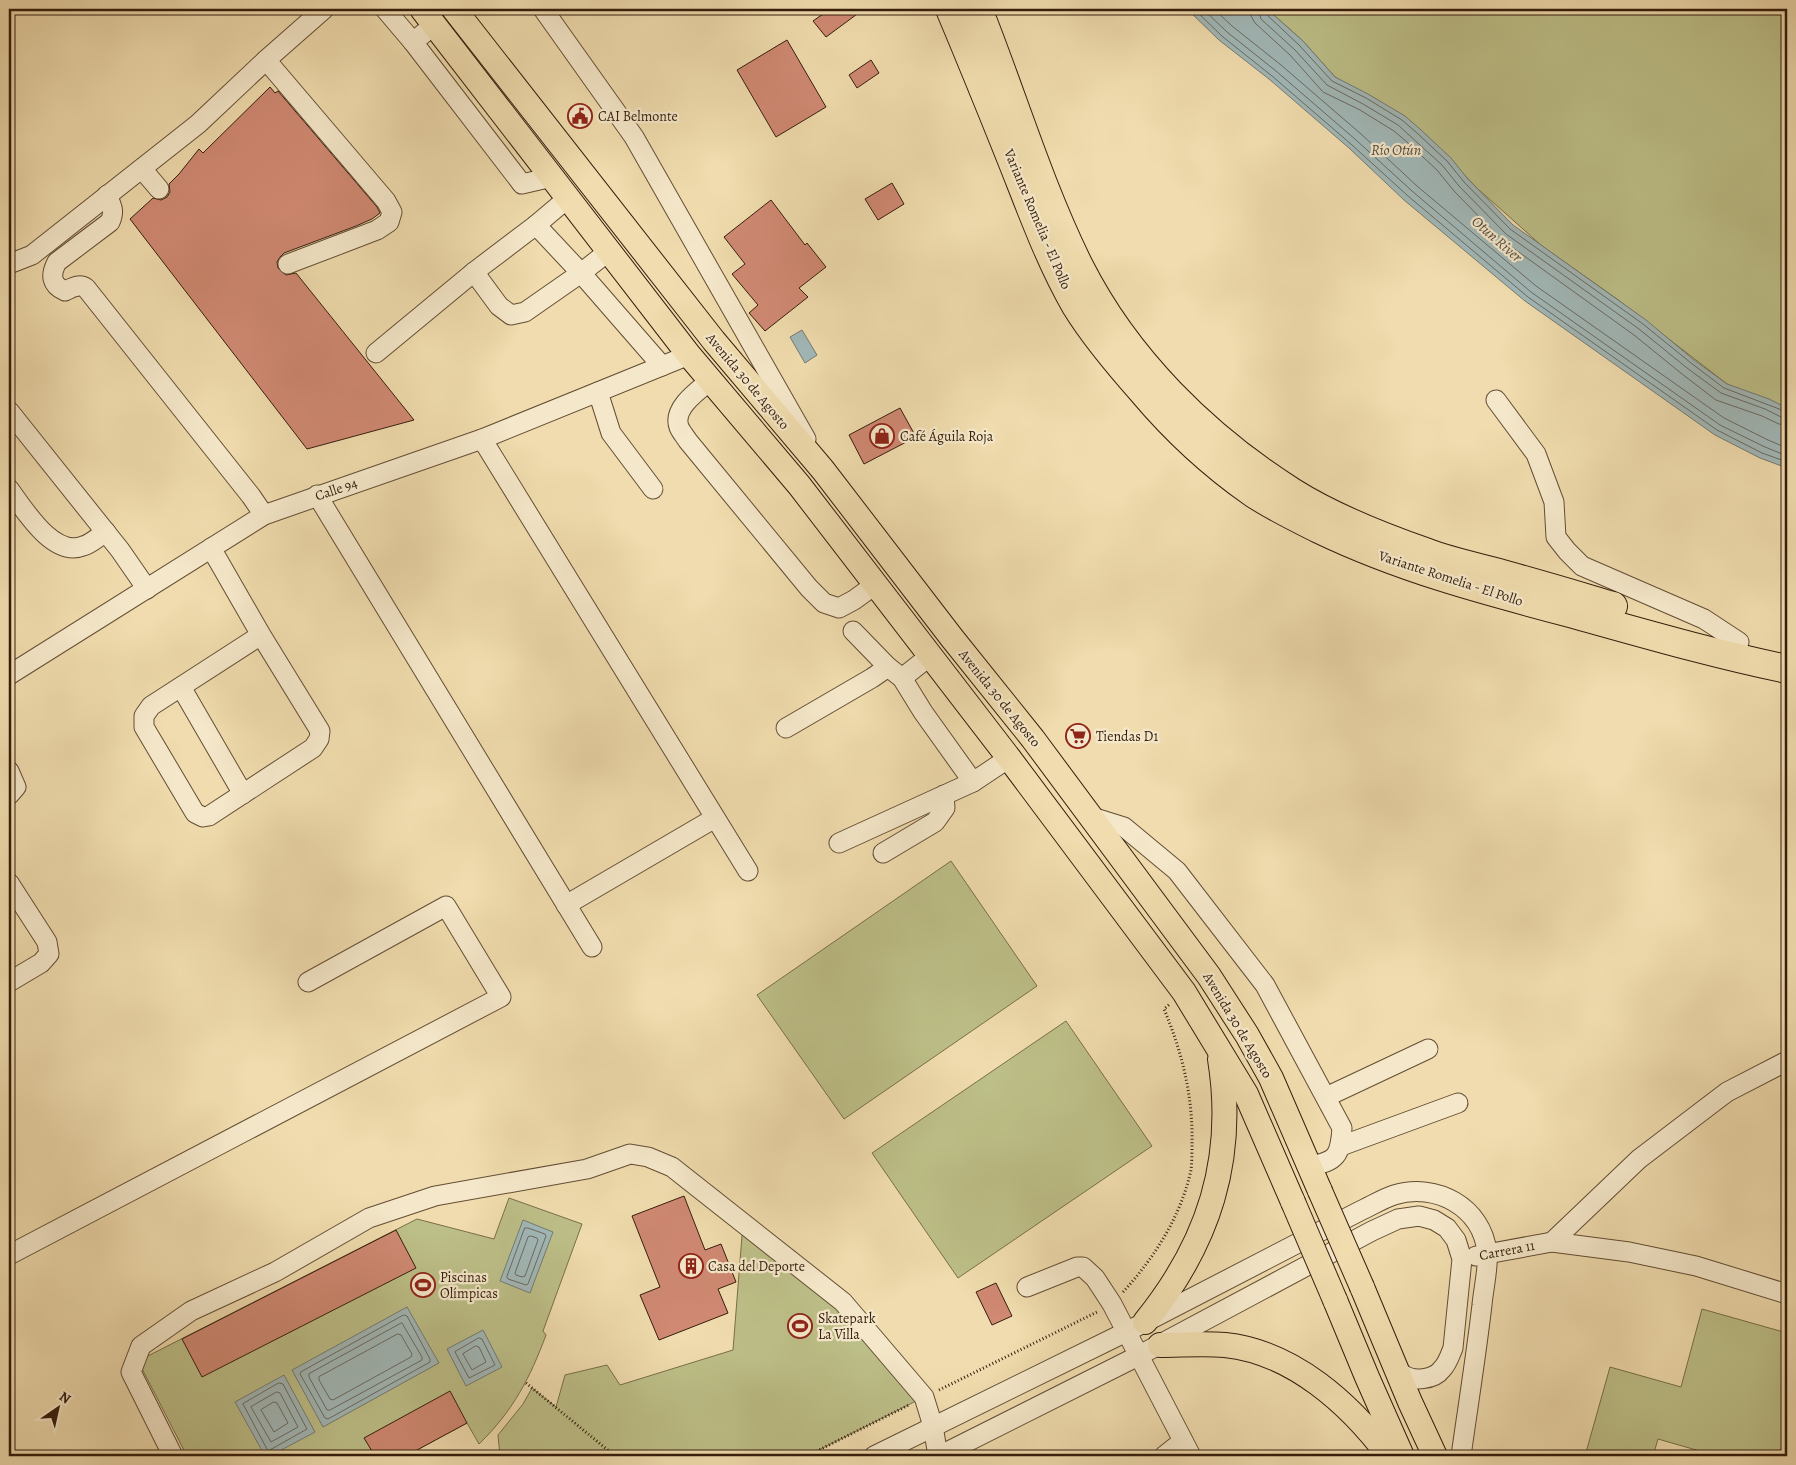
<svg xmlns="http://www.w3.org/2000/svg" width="1796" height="1465" font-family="Alegreya,serif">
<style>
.green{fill:#bdbf88;stroke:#786e4a}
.water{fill:#a1b8b8;stroke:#757a73}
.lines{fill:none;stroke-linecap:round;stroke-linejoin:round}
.shore{stroke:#6a6a62;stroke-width:1}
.building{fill:#d08973;stroke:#341d0c}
.minor-casing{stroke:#634d34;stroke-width:21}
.major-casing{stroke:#341d0c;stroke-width:26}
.highway-casing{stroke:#341d0c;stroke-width:30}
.path{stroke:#341d0c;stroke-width:3;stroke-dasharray:1 2.5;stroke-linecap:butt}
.minor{stroke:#f5e8ca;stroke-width:19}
.major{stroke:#f0dcae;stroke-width:24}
.highway{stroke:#f0dcae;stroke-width:28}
.major-bridge-casing{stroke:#341d0c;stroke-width:26;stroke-linecap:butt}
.major-bridge{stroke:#f0dcae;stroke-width:24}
.labels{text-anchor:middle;stroke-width:4.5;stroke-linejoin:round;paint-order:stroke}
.poi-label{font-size:14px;fill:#341d0c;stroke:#f5e8ca;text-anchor:start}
.street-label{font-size:14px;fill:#341d0c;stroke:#f5e8ca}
.water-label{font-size:15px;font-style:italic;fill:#554c40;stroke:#f5e8ca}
</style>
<rect width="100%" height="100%" fill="#f0dcae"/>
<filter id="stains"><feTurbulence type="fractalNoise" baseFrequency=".004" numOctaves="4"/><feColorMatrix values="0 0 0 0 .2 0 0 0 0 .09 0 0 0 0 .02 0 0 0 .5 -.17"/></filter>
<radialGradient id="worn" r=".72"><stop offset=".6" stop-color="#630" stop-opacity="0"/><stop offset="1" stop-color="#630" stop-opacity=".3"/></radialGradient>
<g class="green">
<path d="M1267,9h520v402l-60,-27 -110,-85 -75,-53 -64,-57 -58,-60 -85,-52 -32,-36z"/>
<path d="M951,861l86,125 -193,133 -87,-124z"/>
<path d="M1066,1021l86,125 -194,132 -86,-125z"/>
<path d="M509,1198l73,26 -39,107 3,4c-16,43 -33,76 -67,109l-12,-21 -56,30 1,3h-225l-49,-95 279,-142 77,20z"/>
<path d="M743,1223l100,79 81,95 -117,59h-307l-2,-21 25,-31 9,-16 24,19 9,-32 42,-10 13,20 113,-35z"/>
<path d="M1702,1309l85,24v123h-70l-59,-17 -5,17h-68l25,-89 71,20z"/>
</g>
<g class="water">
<path d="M1187,9h80l36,32 32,36 33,17 37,22 15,13 31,29 16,20 46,47 133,95 48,40 33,24 42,15 18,9v60l-27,-10 -45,-23 -190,-134 -121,-101 -55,-52 -80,-69 -50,-39z"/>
<path d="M802,330l15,25 -12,8 -15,-26z"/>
<path d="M523,1220l30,12 -23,61 -30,-12z"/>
<path d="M407,1307l32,56 -116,64 -31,-57z"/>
<path d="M483,1330l19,37 -36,19 -19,-37z"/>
<path d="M284,1375l31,57 -45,24h-5l-30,-54z"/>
</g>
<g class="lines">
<g class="shore">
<path d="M1194,9l29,28 49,39 80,69 56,51 120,101 189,133 45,23 25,9"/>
<path d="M1203,9l24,23 49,39 80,69 56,51 119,101 189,133 45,22 22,9"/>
<path d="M1214,9l18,17 49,39 80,69 56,52 119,100 188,132 44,22 19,8"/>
<path d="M1250,9l1,7 4,7 35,32 33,37 37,18 34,21 14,12 29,27 17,21 48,49 132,95 48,39 34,26 46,16 17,8 8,1"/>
<path d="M1258,9l3,10 34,31 32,35 36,19 35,21 44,40 17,21 47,48 133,95 48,39 34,25 44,16 16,8 6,1"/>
<path d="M1264,9l2,5 33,31 33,36 34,17 36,22 15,13 30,28 17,21 46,47 133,95 48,39 33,25 63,24"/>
<path d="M525,1228h3l17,6 1,2 -18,48 -2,1 -18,-6 -1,-2z"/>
<path d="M531,1236l6,2 1,2 -13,36 -3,1 -6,-2 -1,-2 13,-36z"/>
<path d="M404,1315l3,1 23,43v3l-102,57 -3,-1 -25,-44 1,-2z"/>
<path d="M402,1323l20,34v3l-92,50h-3l-18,-33v-3z"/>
<path d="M398,1334l3,1 11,19 -1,3 -78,43 -3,-1 -11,-19v-3z"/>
<path d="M479,1338l3,1 13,26 -26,13 -14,-26z"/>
<path d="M476,1346l3,1 7,15 -14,8 -9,-16z"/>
<path d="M279,1383l4,1 24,45 -39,22 -25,-47z"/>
<path d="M277,1392l3,1 18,34 -27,15 -20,-35z"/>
<path d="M274,1402l3,1 11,20 -14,9 -13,-22z"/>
</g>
</g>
<g class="building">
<path d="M830,9h34l-38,28 -13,-16z"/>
<path d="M787,40l39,67 -50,30 -39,-67z"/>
<path d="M871,60l8,13 -22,15 -8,-13z"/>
<path d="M270,87l5,6 3,-2 99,116 3,6 -8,6 -16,7 -72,27 -4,4 -3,5 1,6 8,7 10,-2 118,147 -107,29 -177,-230 23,-21 8,2 6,-3 3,-5 -1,-8 10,-10 20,-25 4,4z"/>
<path d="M581,105l9,13 -12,8 -9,-13z"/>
<path d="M892,183l12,21 -26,16 -13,-21z"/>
<path d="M771,200l34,45 2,-2 19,24 -27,21 9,9 -43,34 -16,-18 9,-8 -26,-31 13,-10 -21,-27z"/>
<path d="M900,408l16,29 -52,27 -15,-29z"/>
<path d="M684,1196l21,54 16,-6 15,38 -18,7 10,24 -69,27 -19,-45 20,-8 -28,-71z"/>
<path d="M396,1230l20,38 -214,109 -20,-38z"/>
<path d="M996,1283l16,33 -20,9 -16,-33z"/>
<path d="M450,1391l17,32 -61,33h-31l-11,-18z"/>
</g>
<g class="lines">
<defs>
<g id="minor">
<path d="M385,9l28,33"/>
<path d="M543,9l91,128 172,302"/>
<path d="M434,25l-21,17 109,142 30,-7"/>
<path d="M266,60l120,141 6,11 -3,10 -12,8 -89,34"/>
<path d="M142,169l17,20"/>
<path d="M107,195c5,11 8,16 3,27l-53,40c-7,13 -6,23 8,29 7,-3 14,-8 21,-3l165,208 13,19"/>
<path d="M536,225l45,48 81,93"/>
<path d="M9,264l23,-9 166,-131 68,-64 58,-51"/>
<path d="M474,272l25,34 12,9 14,-3 56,-39 28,-22"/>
<path d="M376,353l98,-81 62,-47 32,-27"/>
<path d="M711,380c-12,10 -39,28 -32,47 2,5 6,9 9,14l121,147 15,15 15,5 15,-8 22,-16"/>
<path d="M598,392l13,41 42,56"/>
<path d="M1496,400l40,54 18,48 2,35 11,14 15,15 122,53 35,23"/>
<path d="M9,411l111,139 27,39"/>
<path d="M482,439l266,432"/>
<path d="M9,489c15,20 44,69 74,57 8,-2 16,-10 23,-14"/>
<path d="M317,495l275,452"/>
<path d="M211,548l50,87 59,96 -1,8 -6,9 -104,68 -6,1 -8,-4 -51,-86v-11l7,-10 110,-71"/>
<path d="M853,631l35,36 14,11 21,34 50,70"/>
<path d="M9,675l255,-160 218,-76 207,-84"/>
<path d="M902,678l28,-22"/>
<path d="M181,687l62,107"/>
<path d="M786,728l86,-50 16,-11"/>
<path d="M9,771l7,16 -7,8"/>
<path d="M1092,817l32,10 53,44 88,114 77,143c-2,28 -5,33 -32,38"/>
<path d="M839,843l134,-61 36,-24"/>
<path d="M883,853l52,-31 10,-14 -1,-13"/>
<path d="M9,883l38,59 2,12 -8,9 -32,19"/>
<path d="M566,905l149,-87"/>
<path d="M1326,1097l102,-48"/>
<path d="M1341,1146l117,-43"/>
<path d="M1552,1242l87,-83 88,-67 60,-31"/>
<path d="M9,1255l492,-258 -55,-91 -138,76"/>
<path d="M1476,1256l76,-14 77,10 67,14 91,28"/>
<path d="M1027,1287l50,-20h6l12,11 17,26 79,152"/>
<path d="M173,1456l-42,-84 10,-26 50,-35 84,-39 94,-54 66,-22 152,-27 43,-15 18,3 24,10 171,135 81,95 9,29 5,30"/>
<path d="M874,1456l252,-124 234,-121c11,-5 22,-12 34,-16 42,-13 88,12 93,57 2,14 -4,39 -5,53 -6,51 -14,101 -21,151"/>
<path d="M939,1456l199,-100 234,-125 26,-12 21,-3 15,4 13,8 9,12 6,19 -9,89c-3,7 -5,15 -11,21 -8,11 -29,13 -40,5 -3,-2 -6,-6 -8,-9"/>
<path d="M1164,1456l19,-15"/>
</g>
<g id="major">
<path d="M422,9l267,346 110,130 210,273 175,234 62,102 47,108"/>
<path d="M454,9l260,332 109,129 129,168 81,101 176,237 38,59 24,43 49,113"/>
<path d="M1362,1287l48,115 25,54"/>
<path d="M1335,1300l32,77 35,79"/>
<path d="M1145,1322c64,-79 91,-163 75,-263"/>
<path d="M1160,1345c21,0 44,-2 65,0 68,7 125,59 164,111"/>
</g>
<g id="highway">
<path d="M950,9c21,50 41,99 61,149 20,50 38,101 65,148 19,31 43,59 67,86 32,38 70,73 110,101 21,14 44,25 66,36 81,39 164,61 251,84 72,20 144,41 217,56"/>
<path d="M978,9c34,85 60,174 101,257 47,93 125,170 213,226 41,26 90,45 136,61 21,8 42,12 63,18 41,11 81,23 122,35"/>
</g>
</defs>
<use href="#minor" class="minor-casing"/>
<use href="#major" class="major-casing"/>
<use href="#highway" class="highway-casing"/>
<g class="path">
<path d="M1123,1292c32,-35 58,-76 68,-122 1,-9 1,-19 1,-27 1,-47 -10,-91 -28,-134l6,-5"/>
<path d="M526,1383l89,73"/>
<path d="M939,1390l158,-78"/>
<path d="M807,1456l102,-51"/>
</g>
<use href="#minor" class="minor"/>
<use href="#major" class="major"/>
<use href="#highway" class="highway"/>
<defs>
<g id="major-bridge">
<path d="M1320,1191l42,96"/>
<path d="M1293,1202l42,98"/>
</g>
</defs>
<use href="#major-bridge" class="major-bridge-casing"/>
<use href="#major-bridge" class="major-bridge"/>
</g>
<defs>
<symbol id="civic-ring" viewBox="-11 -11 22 22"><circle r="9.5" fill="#f5e8ca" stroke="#8f2418" stroke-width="1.5"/><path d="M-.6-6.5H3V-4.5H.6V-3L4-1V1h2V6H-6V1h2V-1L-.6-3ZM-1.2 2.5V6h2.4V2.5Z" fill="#8f2418"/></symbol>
<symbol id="shop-ring" viewBox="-11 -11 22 22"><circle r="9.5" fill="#f5e8ca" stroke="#8f2418" stroke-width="1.5"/><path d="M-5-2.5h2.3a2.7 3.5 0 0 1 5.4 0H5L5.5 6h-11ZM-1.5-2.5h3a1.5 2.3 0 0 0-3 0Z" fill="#8f2418"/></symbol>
<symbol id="supermarket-ring" viewBox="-11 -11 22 22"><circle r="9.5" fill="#f5e8ca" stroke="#8f2418" stroke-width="1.5"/><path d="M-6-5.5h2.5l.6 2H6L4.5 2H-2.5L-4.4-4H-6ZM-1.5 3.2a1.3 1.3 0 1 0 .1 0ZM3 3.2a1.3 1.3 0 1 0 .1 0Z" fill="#8f2418"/></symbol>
<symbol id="building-ring" viewBox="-11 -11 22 22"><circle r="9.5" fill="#f5e8ca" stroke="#8f2418" stroke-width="1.5"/><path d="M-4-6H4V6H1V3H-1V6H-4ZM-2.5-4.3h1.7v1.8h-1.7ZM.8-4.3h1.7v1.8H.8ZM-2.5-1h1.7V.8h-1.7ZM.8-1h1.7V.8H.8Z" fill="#8f2418"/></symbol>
<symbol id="stadium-ring" viewBox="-11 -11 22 22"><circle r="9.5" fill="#f5e8ca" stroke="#8f2418" stroke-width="1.5"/><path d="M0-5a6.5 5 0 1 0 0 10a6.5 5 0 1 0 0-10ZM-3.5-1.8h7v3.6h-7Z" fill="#8f2418"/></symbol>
</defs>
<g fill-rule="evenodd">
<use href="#civic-ring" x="566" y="102" width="28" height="28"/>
<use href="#shop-ring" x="868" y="422" width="28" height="28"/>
<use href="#supermarket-ring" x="1064" y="722" width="28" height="28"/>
<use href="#building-ring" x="677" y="1252" width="28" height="28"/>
<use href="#stadium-ring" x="409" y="1271" width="28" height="28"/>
<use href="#stadium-ring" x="786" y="1312" width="28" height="28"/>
</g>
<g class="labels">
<g class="poi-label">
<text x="598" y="121">CAI Belmonte</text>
<text x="900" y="441">Café Águila Roja</text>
<text x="1096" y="741">Tiendas D1</text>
<text x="708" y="1271">Casa del Deporte</text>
<text x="440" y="1282">Piscinas<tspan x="440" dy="16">Olímpicas</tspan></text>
<text x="818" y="1323">Skatepark<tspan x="818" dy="16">La Villa</tspan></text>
</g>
<g class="street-label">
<text transform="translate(1038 219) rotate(67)" y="5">Variante Romelia - El Pollo</text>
<text transform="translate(748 381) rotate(50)" y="5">Avenida 30 de Agosto</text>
<text transform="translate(336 489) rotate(-19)" y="5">Calle 94</text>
<text transform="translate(1451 578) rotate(18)" y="5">Variante Romelia - El Pollo</text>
<text transform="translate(1000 698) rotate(51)" y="5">Avenida 30 de Agosto</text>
<text transform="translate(1238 1025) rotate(59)" y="5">Avenida 30 de Agosto</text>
<text transform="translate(1507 1250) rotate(-11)" y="5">Carrera 11</text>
</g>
<g class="water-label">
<text x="1396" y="155">Río Otún</text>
<text transform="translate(1497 239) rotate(41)" y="5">Otun River</text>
</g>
</g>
<rect width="1796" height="1465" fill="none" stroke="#f0dcae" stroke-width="30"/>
<rect x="10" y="10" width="1776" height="1445" fill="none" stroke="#341d0c" stroke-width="2.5"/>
<rect x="15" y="15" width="1766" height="1435" fill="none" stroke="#341d0c"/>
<g transform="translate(58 1408) rotate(34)" stroke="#f5e8ca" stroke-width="4" paint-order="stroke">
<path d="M0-4L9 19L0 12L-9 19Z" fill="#341d0c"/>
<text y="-8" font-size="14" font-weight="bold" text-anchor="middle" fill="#341d0c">N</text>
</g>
<rect width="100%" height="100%" filter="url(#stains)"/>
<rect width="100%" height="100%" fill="url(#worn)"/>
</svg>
